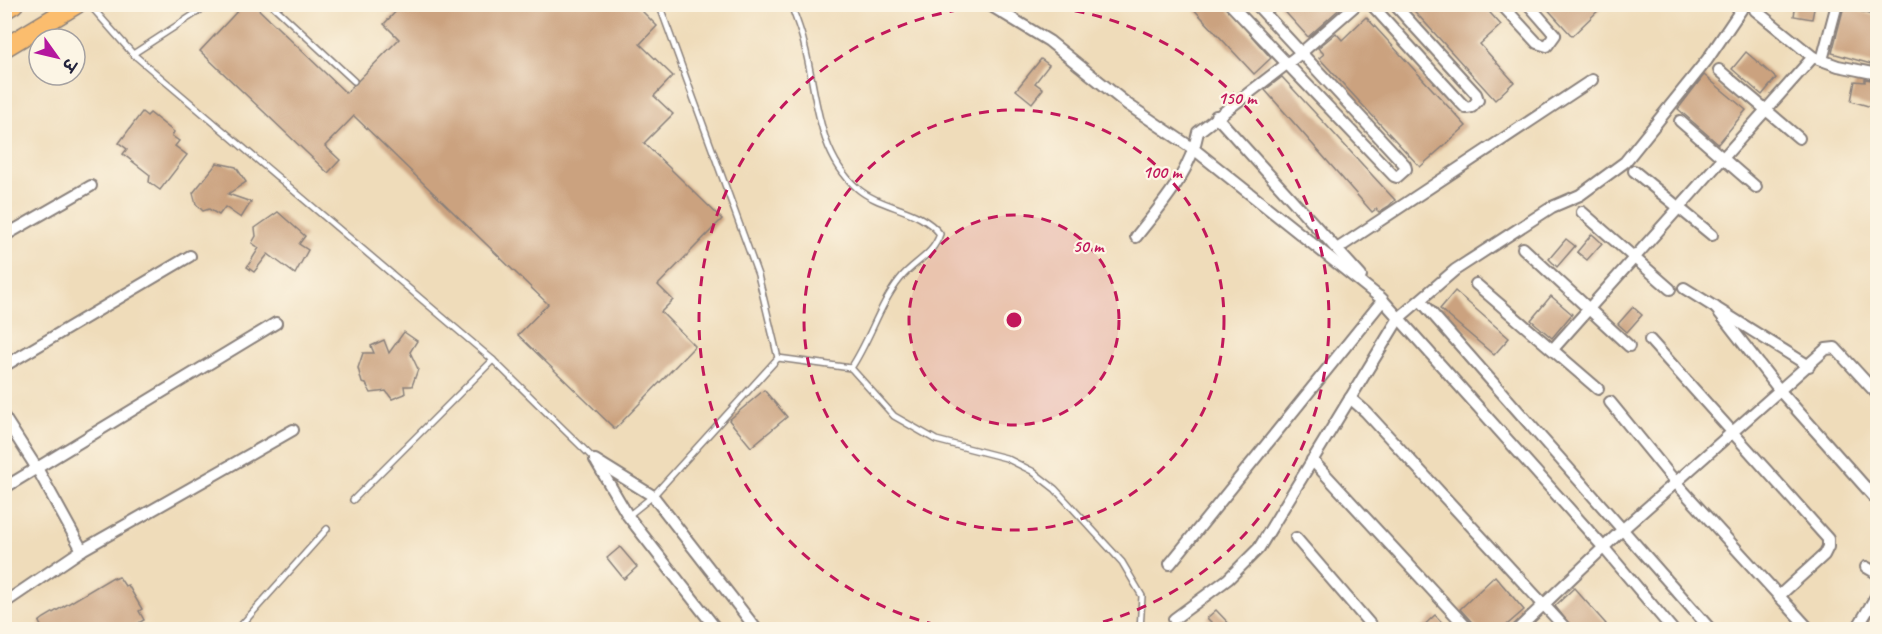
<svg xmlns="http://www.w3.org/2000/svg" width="1882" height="634" font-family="Caveat,'Playpen Sans Deva',sans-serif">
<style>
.building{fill:#cba27f}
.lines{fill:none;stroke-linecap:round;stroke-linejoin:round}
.service-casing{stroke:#887f7a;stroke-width:8}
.minor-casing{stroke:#887f7a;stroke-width:14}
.primary-casing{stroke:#887f7a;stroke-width:21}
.service{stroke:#fff;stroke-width:5}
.minor{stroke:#fff;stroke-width:10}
.primary{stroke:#fbbd6e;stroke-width:18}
.ring{fill:none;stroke:#c2185b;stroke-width:3;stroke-dasharray:10 8}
.centre{fill:#c2185b;stroke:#fcf5e5;stroke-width:3}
.ring-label{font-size:18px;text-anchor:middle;font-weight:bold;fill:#c2185b;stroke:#fcf5e5;stroke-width:4.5;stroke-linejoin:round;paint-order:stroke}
</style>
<rect width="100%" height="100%" fill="#fcf5e5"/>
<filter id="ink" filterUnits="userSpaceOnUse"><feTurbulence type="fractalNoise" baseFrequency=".0167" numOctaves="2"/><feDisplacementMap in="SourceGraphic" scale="12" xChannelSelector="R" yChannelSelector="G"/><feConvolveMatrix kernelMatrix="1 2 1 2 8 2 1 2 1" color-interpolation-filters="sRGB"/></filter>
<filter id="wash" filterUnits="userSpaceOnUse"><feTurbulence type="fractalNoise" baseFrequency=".008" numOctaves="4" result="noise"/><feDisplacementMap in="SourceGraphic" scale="24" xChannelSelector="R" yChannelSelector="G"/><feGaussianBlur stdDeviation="1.35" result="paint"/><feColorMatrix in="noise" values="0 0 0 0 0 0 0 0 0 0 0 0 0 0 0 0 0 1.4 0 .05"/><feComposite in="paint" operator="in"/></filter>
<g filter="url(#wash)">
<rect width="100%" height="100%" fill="#efdcba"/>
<g id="blocks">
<g class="building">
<path d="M244,4h9l93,89 53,-54 -15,-15 19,-20h232l22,22 -17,18 33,32 -19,20 19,18 -29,29 78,76 -64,66 15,15 -12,12 34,34 -80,83 -97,-94 30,-31 -194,-188 -29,30 15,14 -12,13 -128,-122z"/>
<path d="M1189,4h34l48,54 -17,16z"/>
<path d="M1278,4h67l-37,33z"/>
<path d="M1408,4h74l19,21 -21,19 34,38 -19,18z"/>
<path d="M1543,4h62l-33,32z"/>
<path d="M1796,4h19l-3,15 -18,-3z"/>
<path d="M1844,6l34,11v49l-46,-13z"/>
<path d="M1366,17l100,109 -46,41 -101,-109 5,-4 -6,-6 18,-15 6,7z"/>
<path d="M1746,52l30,26 -14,17 -30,-26z"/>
<path d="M1041,59l8,6 -14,18 8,6 -11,14 -16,-13z"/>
<path d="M1704,75l42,35 -28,34 -40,-35z"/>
<path d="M1282,77l113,123 -6,6 -10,6 -3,-3 -4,3 -107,-122z"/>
<path d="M1865,79l13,2 -3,27 -24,-7 4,-20 10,1z"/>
<path d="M142,112l5,4 3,-3 24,19 -2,4 7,5 -4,5 12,9 -27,35 -11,-8 1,-7 -27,-21 4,-5 -8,-6z"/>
<path d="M217,163l19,4 10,15 -18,12 23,8 -10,16 -16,-11 -6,8 -10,-6 -6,2 -7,-7 -3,-11z"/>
<path d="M278,212l27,24 -6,8 9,6 -13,24 -27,-20 -14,18 -7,-5 12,-19 -7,-5 4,-7 -1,-8z"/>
<path d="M1592,234l10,9 -15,17 -10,-8z"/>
<path d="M1566,239l9,7 -18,21 -8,-8z"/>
<path d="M1455,291l54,47 -15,17 -54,-46z"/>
<path d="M1551,296l21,18 -20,24 -21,-18z"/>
<path d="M1633,307l9,8 -15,17 -9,-8z"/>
<path d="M404,332l13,9 -7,11 8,17 -6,17h-8l1,8 -13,5 -6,-8 -15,2 -5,-9 -4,-1 -4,-15 5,-15h11l-3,-7 13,-6 5,13z"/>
<path d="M764,390l23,27 -36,30 -22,-27z"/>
<path d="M620,547l17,20 -13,12 -17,-21z"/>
<path d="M1495,576l29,34 -23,20h-22l-19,-21z"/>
<path d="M113,577l1,2 5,-2 6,9 3,-1 14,24 -3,2 5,9 -18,10h-83l-4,-8 5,-4z"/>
<path d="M1574,588l32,36 -6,6h-26l-19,-24z"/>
<path d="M1216,610l19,20h-16l-12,-12z"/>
<path d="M1435,615l14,15h-30z"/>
</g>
</g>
</g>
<g filter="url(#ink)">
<use href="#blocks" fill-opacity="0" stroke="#887f7a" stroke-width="1.5"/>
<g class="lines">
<defs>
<g id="service">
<path d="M89,4l44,50 360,306 102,100"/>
<path d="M271,4l83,77"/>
<path d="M133,54l77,-50"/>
<path d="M778,358l73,10c19,-28 28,-63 49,-89 14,-18 32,-22 40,-45 -20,-26 -59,-25 -83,-46 -41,-36 -40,-96 -53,-144 -3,-14 -9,-27 -13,-40"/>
<path d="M851,368l43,48 42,24 70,18 26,13 23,18 67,73 20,34 -2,34"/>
<path d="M353,500l140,-140"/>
<path d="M628,516l25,-20 125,-138 -20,-83 -99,-271"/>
<path d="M237,630l90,-101"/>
</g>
<g id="minor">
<path d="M988,4l61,37 78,63 68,46 188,150 -213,264"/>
<path d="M1230,4l164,172 3,1 9,-8 -1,-4 -149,-161"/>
<path d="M1371,4l90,99 5,5 6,-1 6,-7 -2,-6 -82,-90"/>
<path d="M1501,4l36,39 10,3 8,-11 -27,-31"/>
<path d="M1873,4l5,1"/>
<path d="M1755,10l58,47 25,9 40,8"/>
<path d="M1822,60l15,-56"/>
<path d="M1719,70l80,68"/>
<path d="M1216,116l145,160"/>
<path d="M1680,121l76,66"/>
<path d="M1634,171l78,64"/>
<path d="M1582,212l88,77"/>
<path d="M4,236l87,-50"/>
<path d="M1136,237c25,-32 54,-63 62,-105l103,-79 56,-49"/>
<path d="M1523,248l106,98"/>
<path d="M1337,249l255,-169"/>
<path d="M1476,284l122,105"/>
<path d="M1684,288l125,78"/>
<path d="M1380,297l224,251 69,82"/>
<path d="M1421,301l290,329"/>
<path d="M1715,307l66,85 94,106"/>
<path d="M1650,340l178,199v8l-4,8 -45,41"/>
<path d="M1553,349l260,-292"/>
<path d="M4,366l186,-110"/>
<path d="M1350,398l16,14 201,218"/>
<path d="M1610,402l67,82 133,146"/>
<path d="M4,417l34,53 44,80"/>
<path d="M595,460l58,36 104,134"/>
<path d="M1312,460l157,170"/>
<path d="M597,463l31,53 89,114"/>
<path d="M4,488l272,-165"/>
<path d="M1296,538l79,92"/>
<path d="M1866,567l12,7"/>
<path d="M4,603l78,-53 211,-120"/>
<path d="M1174,619l54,-40 31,-31 140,-230 56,-48 97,-63 28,-12 45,-33 82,-102 38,-56"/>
<path d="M1517,630l105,-100 204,-181 9,-1 43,47"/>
<path d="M1856,630l22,-37"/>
</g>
<g id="primary">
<path d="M4,10l10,-6"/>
<path d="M4,48l73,-44"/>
</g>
</defs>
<use href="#service" class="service-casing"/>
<use href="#minor" class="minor-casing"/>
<use href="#primary" class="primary-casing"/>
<use href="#service" class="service"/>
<use href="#minor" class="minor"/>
<use href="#primary" class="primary"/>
</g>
</g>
<circle cx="1014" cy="320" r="105" fill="#c2185b" fill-opacity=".12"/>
<g class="ring">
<circle cx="1014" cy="320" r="105"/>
<circle cx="1014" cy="320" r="210"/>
<path d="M954 629A315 315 0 1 1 1074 629"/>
</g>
<circle cx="1014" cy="320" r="9" class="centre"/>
<g class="ring-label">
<text x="1237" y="104">150 m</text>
<text x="1162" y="178">100 m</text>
<text x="1088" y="252">50 m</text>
</g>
<rect width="1882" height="634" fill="none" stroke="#fcf5e5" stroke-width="24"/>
<g transform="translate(57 57) rotate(124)"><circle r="28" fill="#fcf5e5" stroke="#a5a1a1" stroke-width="1.5"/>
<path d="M0-4.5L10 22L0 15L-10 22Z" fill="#b5179e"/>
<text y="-9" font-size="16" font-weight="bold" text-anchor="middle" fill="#22223b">उ</text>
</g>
</svg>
